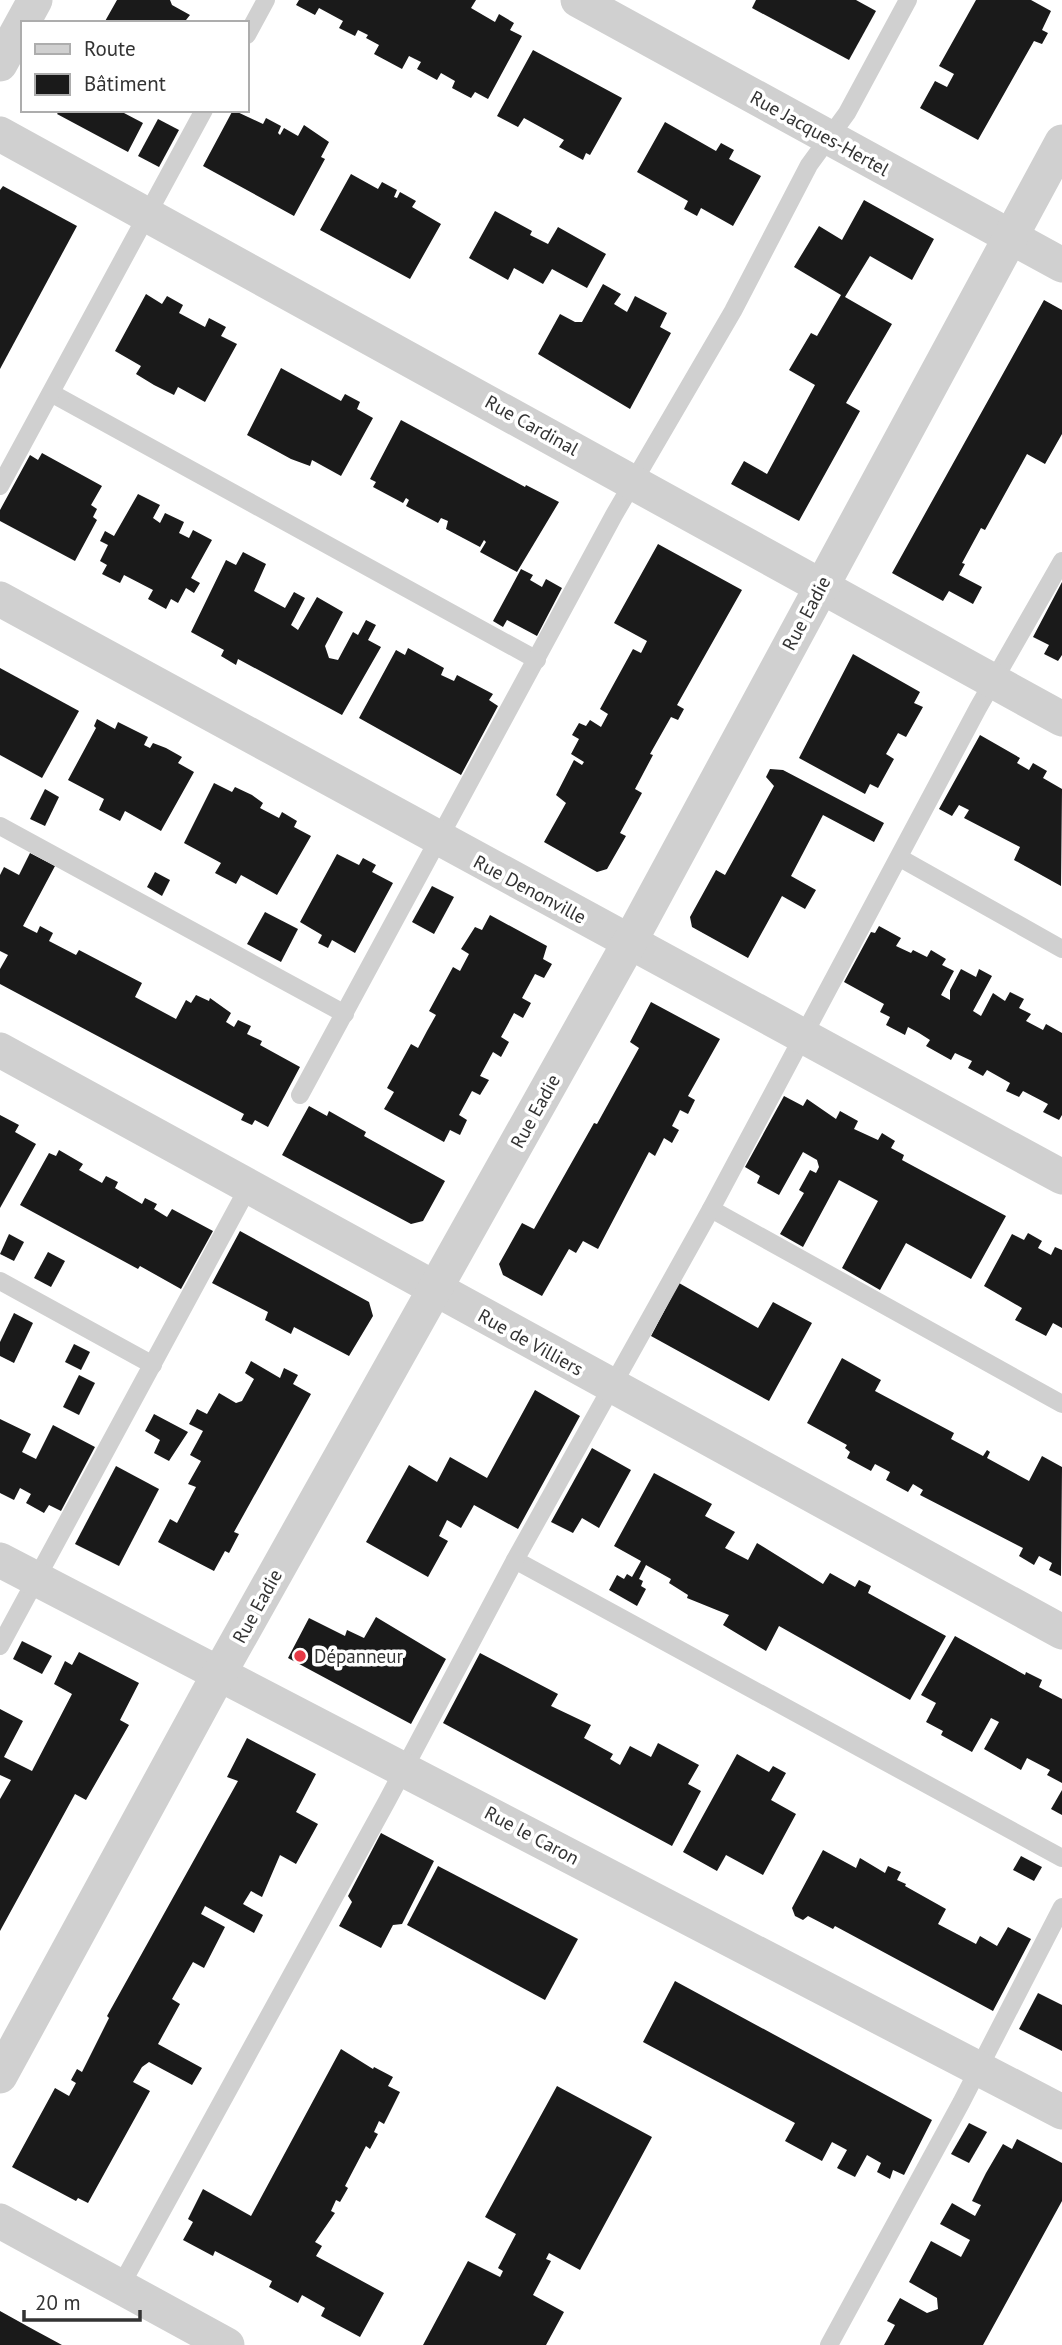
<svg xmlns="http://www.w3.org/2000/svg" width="1062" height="2345" font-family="'PT Sans',sans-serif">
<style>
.building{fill:#1a1a1a}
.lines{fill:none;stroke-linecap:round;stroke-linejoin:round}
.service{stroke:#d0d0d0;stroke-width:18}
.minor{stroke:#d0d0d0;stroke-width:35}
.poi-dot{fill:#e63946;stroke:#fff;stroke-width:2.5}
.labels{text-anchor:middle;stroke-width:7;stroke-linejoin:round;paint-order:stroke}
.street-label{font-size:19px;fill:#333;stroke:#fff}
.poi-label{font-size:19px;fill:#333;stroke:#fff;text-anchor:start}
</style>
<rect width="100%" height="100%" fill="#fff"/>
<g class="building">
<path d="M117,0h53l2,5 18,10 -4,5 5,3h-87z"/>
<path d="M299,0h177l-5,8 24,14 4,-8 15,9 -4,7 12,6 -34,63 -13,-7 -4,6 -19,-10 3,-7 -14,-8 -4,7 -20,-11 4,-7 -12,-6 -7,13 -28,-15 5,-9 -13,-7 2,-3 -10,-5 -3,6 -16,-8 4,-7 -24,-13 -4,7 -19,-10z"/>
<path d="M756,0h100l20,11 -27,49 -97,-52z"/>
<path d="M976,0h55l20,11 -9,19 6,3 -6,11 -8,-3 -56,99 -58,-32 15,-27 12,6 7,-13 -15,-8z"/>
<path d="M533,50l89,48 -32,57 -4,-2 -3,7 -24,-13 5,-7 -40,-22 -6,9 -21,-11z"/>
<path d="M60,110h65l-1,3 19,10 -15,29 -71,-38z"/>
<path d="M233,110l30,14 3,-6 15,8 -3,7 2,2 4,-7 14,8 6,-11 25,17 -8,15 4,2 -31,57 -91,-50z"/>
<path d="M158,119l21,11 -20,37 -21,-11z"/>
<path d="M665,122l51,29 5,-8 13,7 -5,9 32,17 -28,50 -32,-18 -4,8 -13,-7 4,-8 -51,-29z"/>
<path d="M351,174l27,15 4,-7 15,8 -3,7 3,1 3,-6 16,9 -4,6 29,17 -31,55 -90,-49z"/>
<path d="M3,186l74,40 -77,143v-179z"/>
<path d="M864,200l70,39 -22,41 -42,-24 -25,41 47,27 -46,79 14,8 -61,110 -68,-37 13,-23 23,13 48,-89 -26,-15 22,-37 6,3 24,-41 -47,-28 25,-41 23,14z"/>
<path d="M495,211l37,20 -2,4 18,9 10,-17 48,27 -19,34 -35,-19 -9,15 -29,-16 -6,12 -39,-22z"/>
<path d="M603,284l18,10 -7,10 13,8 8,-16 32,17 -7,14 11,6 -41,76 -92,-55 22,-40 15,8h7z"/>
<path d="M146,294l16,10 5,-8 16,9 -4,8 26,14 4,-9 17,9 -5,9 16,8 -32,58 -27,-15 -4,8 -20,-10 -18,-11 5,-8 -26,-15z"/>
<path d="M1044,300l18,10v124l-17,30 -18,-10 -42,76 -4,-2 -19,35 3,1 -6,11 23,12 -9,17 -24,-13 -6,10 -51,-28z"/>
<path d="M281,368l60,33 4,-7 15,8 -3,7 16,9 -32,58 -29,-16 -2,6 -19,-7 -44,-24z"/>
<path d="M401,420l124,67 1,-2 33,17 -42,70 -37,-20 6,-10 -2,-2 -4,7 -34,-18 2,-8 -7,-3 -3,5 -32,-17 3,-6 -3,-2 -3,5 -30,-16 3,-5 -6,-3z"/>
<path d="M42,453l60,33 -11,19 6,4 -4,8 4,3 -22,41 -75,-40v-11l30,-55 8,5z"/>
<path d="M138,494l22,11 -7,13 7,5 5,-10 19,9 -5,11 10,5 4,-8 19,10 -21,38 9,5 -6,10 -8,-5 -8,15 -7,-4 -5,10 -18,-10 5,-9 -29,-15 -4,8 -18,-9 5,-9 -7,-4 8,-16 -8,-4 5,-10 9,5z"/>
<path d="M658,544l84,46 -65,115 7,4 -6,11 -7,-3 -21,37 3,1 -18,34 7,4 -22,40 6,3 -19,33 -10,3 -53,-30 22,-39 -10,-8 18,-35 8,5 2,-3 -13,-8 8,-15 -7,-4 7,-12 7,3 4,-6 11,7 7,-13 -8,-5 33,-60 8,4 6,-12 -33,-18z"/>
<path d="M243,552l23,12 -12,27 31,17 9,-16 11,6 -14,27 7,5 19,-33 26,15 -18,34 4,12 9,2 15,-28 5,3 8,-15 10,5 -8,15 13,7 -39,68 -104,-56 -2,6 -15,-9 3,-6 -33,-18 35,-72 10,5z"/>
<path d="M521,569l12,6 -3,5 12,7 4,-8 16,9 -25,48 -30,-16 -4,7 -10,-6z"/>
<path d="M1062,582v73l-4,6 -14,-7 5,-9 -16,-8z"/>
<path d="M408,648l36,20 -3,7 13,6 3,-6 36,19 -4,6 9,6 -37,69 -102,-57 37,-68 9,5z"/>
<path d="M853,654l67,38 -6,11 9,4 -17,30 -8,-4 -12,21 8,5 -16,29 -8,-4 -5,10 -66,-36z"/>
<path d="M0,668l79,43 -37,67 -42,-23z"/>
<path d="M97,719l18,10 3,-7 30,15 -4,8 6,3 3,-5 13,5 16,9 -4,6 16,9 -33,59 -36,-20 -5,10 -21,-11 5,-11 -36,-19 28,-52 -2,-2z"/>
<path d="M980,735l40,23 -3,5 12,7 4,-7 14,8 -4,7 19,11 -1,97 -47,-26 6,-13 -56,-29 5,-8 -10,-5 -7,11 -13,-7z"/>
<path d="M770,769l13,1 101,53 -10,19 -51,-27 -32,61 25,14 -11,19 -23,-13 -34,62 -56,-31 -2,-10 26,-47 9,5 37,-67 12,-22 -8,-9z"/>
<path d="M214,783l18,9 3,-5 17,8 11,8 -3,5 19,10 3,-6 15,9 -3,6 17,9 -34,59 -36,-20 -5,9 -21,-11 6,-10 -37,-20z"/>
<path d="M45,789l14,8 -14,29 -15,-7z"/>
<path d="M30,853l25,13 -32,60 14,7 3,-7 13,7 -4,8 27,14 3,-5 63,33 -7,14 41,22 10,-19 5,3 5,-8 13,6 1,-3 21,15 -5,9 8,5 4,-7 13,6 -4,8 15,7 -2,4 40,22 -32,60 -13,-7 -3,5 -11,-5 3,-6 -244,-130v-15l8,-14 -8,-4v-76l4,-8 15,8z"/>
<path d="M337,854l22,11 4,-7 13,7 -4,7 21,11 -38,70 -23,-13 -4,8 -10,-5 4,-8 -22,-13z"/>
<path d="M155,872l15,8 -8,16 -15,-9z"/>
<path d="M432,886l22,11 -20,37 -22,-12z"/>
<path d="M265,912l33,17 -17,33 -34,-18z"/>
<path d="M490,915l57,31 -4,13 9,5 -8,14 -9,-4 -13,24 9,5 -8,15 -9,-5 -13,24 8,5 -8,15 -8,-5 -13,24 9,4 -9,15 -8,-4 -13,24 8,5 -7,15 -10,-5 -6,12 -60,-33 10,-17 -7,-4 24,-44 7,4 9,-17 9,-16 -7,-4 24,-44 7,4 9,-17 -8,-5 14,-22 7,3z"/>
<path d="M879,926l22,12 -5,8 15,7 2,-3 14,7 4,-7 15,9 -4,6 12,6 -13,24 9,5v-10l11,-21 15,8 3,-8 13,7 -19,35 8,5 12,-23 12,8 5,-9 14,7 -5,9 12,6 -5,7 17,9 3,-6 16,9v82l-3,5 -16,-8 5,-8 -25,-13 -4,6 -13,-6 4,-8 -23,-13 -4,6 -15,-8 4,-7 -17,-8 -4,7 -25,-14 4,-6 -11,-7 -11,-6 -3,8 -19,-10 4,-8 -10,-5 4,-8 -40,-22 27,-50 4,1z"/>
<path d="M651,1002l69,37 -32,57 7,4 -7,14 -8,-4 -8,16 7,4 -7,13 -8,-5 -9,18 -6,-4 -51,97 -15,-8 -7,12 -7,-4 -27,47 -39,-21 -4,-11 23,-41 12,6 60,-106 3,1 42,-76 -9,-6z"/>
<path d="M784,1096l19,10 4,-7 29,20 4,-8 18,10 -4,8 24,11 4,-7 13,8 -4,7 13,7 -2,5 104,56 -35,63 -65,-36 -26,47 -38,-22 36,-67 -39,-21 -36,67 -23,-13 24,-41 -5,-3 11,-20 6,3 3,-6 -2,-7 -14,-8 -24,43 -22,-12 3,-7 -15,-9z"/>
<path d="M309,1106l18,10 2,-5 37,21 -2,4 81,45 -22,40 -12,3 -129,-69z"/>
<path d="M0,1115l19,10 -4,7 21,12 -36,64z"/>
<path d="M59,1150l24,14 -4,6 23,13 4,-7 12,6 -3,6 27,16 3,-6 12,6 -3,5 13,8 5,-8 41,22 -32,58 -41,-23 -2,3 -118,-64 29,-52 7,3z"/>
<path d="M240,1231l129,71 4,14 -24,40 -55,-29 -3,7 -26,-14 3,-8 -56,-29z"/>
<path d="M1028,1233l14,8 -4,7 13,7 4,-8 7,3v78l-9,-5 -7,13 -31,-16 7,-12 -38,-22 28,-52 12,6z"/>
<path d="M9,1234l15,8 -10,19 -14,-7z"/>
<path d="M48,1252l17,9 -14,26 -17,-9z"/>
<path d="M679,1283l79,45 15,-26 39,21 -43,78 -118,-65z"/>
<path d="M14,1313l19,10 -19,40 -14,-7v-14z"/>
<path d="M74,1344l16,8 -9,18 -16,-8z"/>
<path d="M842,1358l39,22 -6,11 79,42 -3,6 32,17 4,-6 3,2 -3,6 42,23 13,-25 20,11 -1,109 -12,-6 3,-7 -13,-7 -5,9 -15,-9 4,-8 -103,-53 3,-5 -10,-6 -5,8 -22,-12 4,-8 -15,-8 -4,7 -24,-13 3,-6 -5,-4 2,-3 -40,-22z"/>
<path d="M251,1361l29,17 4,-10 14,7 -5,9 18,10 -77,138 5,2 -10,19 -4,-2 -11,20 -56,-29 12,-23 7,4 19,-36 -8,-3 13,-23 -11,-6 13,-24 -14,-7 8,-15 10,5 12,-21 17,10 6,-2 12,-22 -9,-6z"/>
<path d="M79,1375l16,8 -16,32 -16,-8z"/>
<path d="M535,1390l45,26 -62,113 -44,-24 -13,23 -14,-8 -8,16 9,5 -20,36 -62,-35 43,-77 28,17 13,-25 37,21z"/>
<path d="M154,1414l34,18 -19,29 -15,-8 6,-13 -15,-9z"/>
<path d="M0,1419l31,15 -9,18 14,7 17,-34 42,22 -34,64 -12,-6 -5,8 -18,-10 5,-9 -11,-6 -6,12 -14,-7z"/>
<path d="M592,1448l39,22 -32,58 -17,-10 -9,15 -22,-11z"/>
<path d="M116,1466l43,23 -40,77 -44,-22z"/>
<path d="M654,1473l58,31 -7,12 30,16 -10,16 23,12 9,-17 66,41 7,-11 25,14 4,-7 12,6 -3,7 78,43 -36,64 -131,-74 -13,25 -43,-26 6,-10 -42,-17 1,-3 -19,-12 2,-4 -25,-14 -7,14 4,2 -2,5 5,3 -9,17 -28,-16 8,-15 7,4 3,-5 5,3 9,-16 -27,-15z"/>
<path d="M376,1617l70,42 -35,65 -123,-66 21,-40 36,18 2,-6 17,8z"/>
<path d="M955,1636l70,39 1,-3 16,8 -3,7 23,12v84l-15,-8 3,-5 -23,-12 -6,12 -37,-21 15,-27 -8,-4 -19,34 -31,-17 2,-4 -17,-9 10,-19 -15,-8z"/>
<path d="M22,1641l30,15 -10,18 -29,-15z"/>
<path d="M79,1652l60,31 -19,37 9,5 -43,75 -11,-6 -75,137v-132l11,-19 -11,-5v-66l23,12 -19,36 28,14 40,-77 -18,-10 11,-23 7,4z"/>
<path d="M480,1653l78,41 -7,12 40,19 -7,13 29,16 -3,5 10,6 10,-19 21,11 7,-14 41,22 -11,19 13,7 -29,55 -229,-123z"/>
<path d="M247,1738l69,36 -20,38 22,12 -22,40 -16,-9 -18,42 -11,-6 -8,13 20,11 -9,18 -49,-27 -4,8 24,13 -21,41 -11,-6 -21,37 8,5 -22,40 44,24 -10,17 -43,-23 -7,5 -9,15 17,9 -62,112 -10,-5 -2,3 -64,-34 43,-79 14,8 7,-13 -5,-3 6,-11 5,3 27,-54 -2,-2 131,-235 -11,-4z"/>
<path d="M737,1754l32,18 4,-6 13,7 -15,27 25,14 -33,61 -37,-20 -9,16 -34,-19z"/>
<path d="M1062,1790v25l-11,-6z"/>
<path d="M381,1833l53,28 -32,63 -9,1 -12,23 -42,-22 13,-24 -4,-6z"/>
<path d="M823,1850l33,18 4,-10 25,15 3,-7 13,6 -4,8 9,4 -1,2 41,23 -8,15 38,20 4,-8 17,10 11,-19 23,12 -38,72 -158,-85 -2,3 -25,-13 -5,4 -8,-4 -3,-8z"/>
<path d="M1021,1856l21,11 -8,14 -21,-11z"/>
<path d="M438,1866l140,73 -33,61 -138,-75z"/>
<path d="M675,1981l257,139 -28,55 -11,-5 -3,9 -13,-7 4,-9 -14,-8 -12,22 -18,-9 10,-18 -15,-8 -10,19 -37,-20 10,-18 -152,-81z"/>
<path d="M1038,1993l24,12v46l-43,-22z"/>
<path d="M341,2049l32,20 1,-2 19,10 -5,9 12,6 -16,32 -5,-3 -5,11 4,2 -8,15 -4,-3 -21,40 3,2 -8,14 -4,-2 -5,11 4,2 -20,29 7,4 -6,10 68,37 -24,44 -39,-21 4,-8 -23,-13 -4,8 -29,-16 3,-6 -57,-30 -2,5 -30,-16 10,-18 -5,-3 15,-30 48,27z"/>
<path d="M557,2086l95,51 -72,133 -31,-17 -3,6 5,2 -18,34 31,17 -18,33h-123l45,-84 32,16 3,-6 -5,-3 18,-34 -31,-17z"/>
<path d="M969,2123l18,9 -18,31 -18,-9z"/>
<path d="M1017,2139l45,24v38l-79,144h-99l11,-20 -8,-4 13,-23 27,15 11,-4 -1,-11 -28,-16 22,-41 30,16 9,-17 -30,-16 12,-21 23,13 6,-11 -9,-4 14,-28 17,-29 9,5z"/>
<path d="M0,2311l27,15 35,19h-62z"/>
</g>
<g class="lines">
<g class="service">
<path d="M247,35l19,-35"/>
<path d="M51,393l486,267"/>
<path d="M0,486l204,-376"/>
<path d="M0,826l345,188"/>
<path d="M900,858l162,91"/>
<path d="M300,1095l314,-580 119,-204 76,-146 38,-52 61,-113"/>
<path d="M711,1209l351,195"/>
<path d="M0,1281l153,84"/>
<path d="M515,1560l547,298"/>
<path d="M0,1646l249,-460"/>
<path d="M120,2287l267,-486 128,-241 196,-351 267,-501 84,-147"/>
<path d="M829,2345l132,-242 101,-196"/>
</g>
<g class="minor">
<path d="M578,0l484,265"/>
<path d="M0,64l35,-64"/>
<path d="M0,134l1062,585"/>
<path d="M0,599l1062,578"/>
<path d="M0,1050l1062,582"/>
<path d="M0,1560l1062,552"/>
<path d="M0,2076l220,-404 409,-729 433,-801"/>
<path d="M0,2221l227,124"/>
</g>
</g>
<circle class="poi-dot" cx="300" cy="1656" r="7"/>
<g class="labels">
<g class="street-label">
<text transform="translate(820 133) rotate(29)" y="7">Rue Jacques-Hertel</text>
<text transform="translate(532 425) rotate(29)" y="7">Rue Cardinal</text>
<text transform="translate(806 613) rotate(-62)" y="7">Rue Eadie</text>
<text transform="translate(530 889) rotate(28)" y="7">Rue Denonville</text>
<text transform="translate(535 1111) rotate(-61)" y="7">Rue Eadie</text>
<text transform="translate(531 1342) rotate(29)" y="7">Rue de Villiers</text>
<text transform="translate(257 1606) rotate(-61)" y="7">Rue Eadie</text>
<text transform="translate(532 1835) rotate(28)" y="7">Rue le Caron</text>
</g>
<g class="poi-label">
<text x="314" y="1663">Dépanneur</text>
</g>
</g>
<rect x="21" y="21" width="228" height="91" fill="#ffffff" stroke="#adadad" stroke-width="2"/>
<rect x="35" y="44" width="35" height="10" fill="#d0d0d0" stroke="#adadad" stroke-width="2"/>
<text x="84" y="56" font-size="21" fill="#333333">Route</text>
<rect x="35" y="74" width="35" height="21" fill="#1a1a1a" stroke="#adadad" stroke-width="2"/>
<text x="84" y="91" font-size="21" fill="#333333">Bâtiment</text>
<path d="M24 2310v10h116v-10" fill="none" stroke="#333333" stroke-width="3.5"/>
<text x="35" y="2310" font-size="21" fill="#333333" stroke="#ffffff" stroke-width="5" paint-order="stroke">20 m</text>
</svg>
